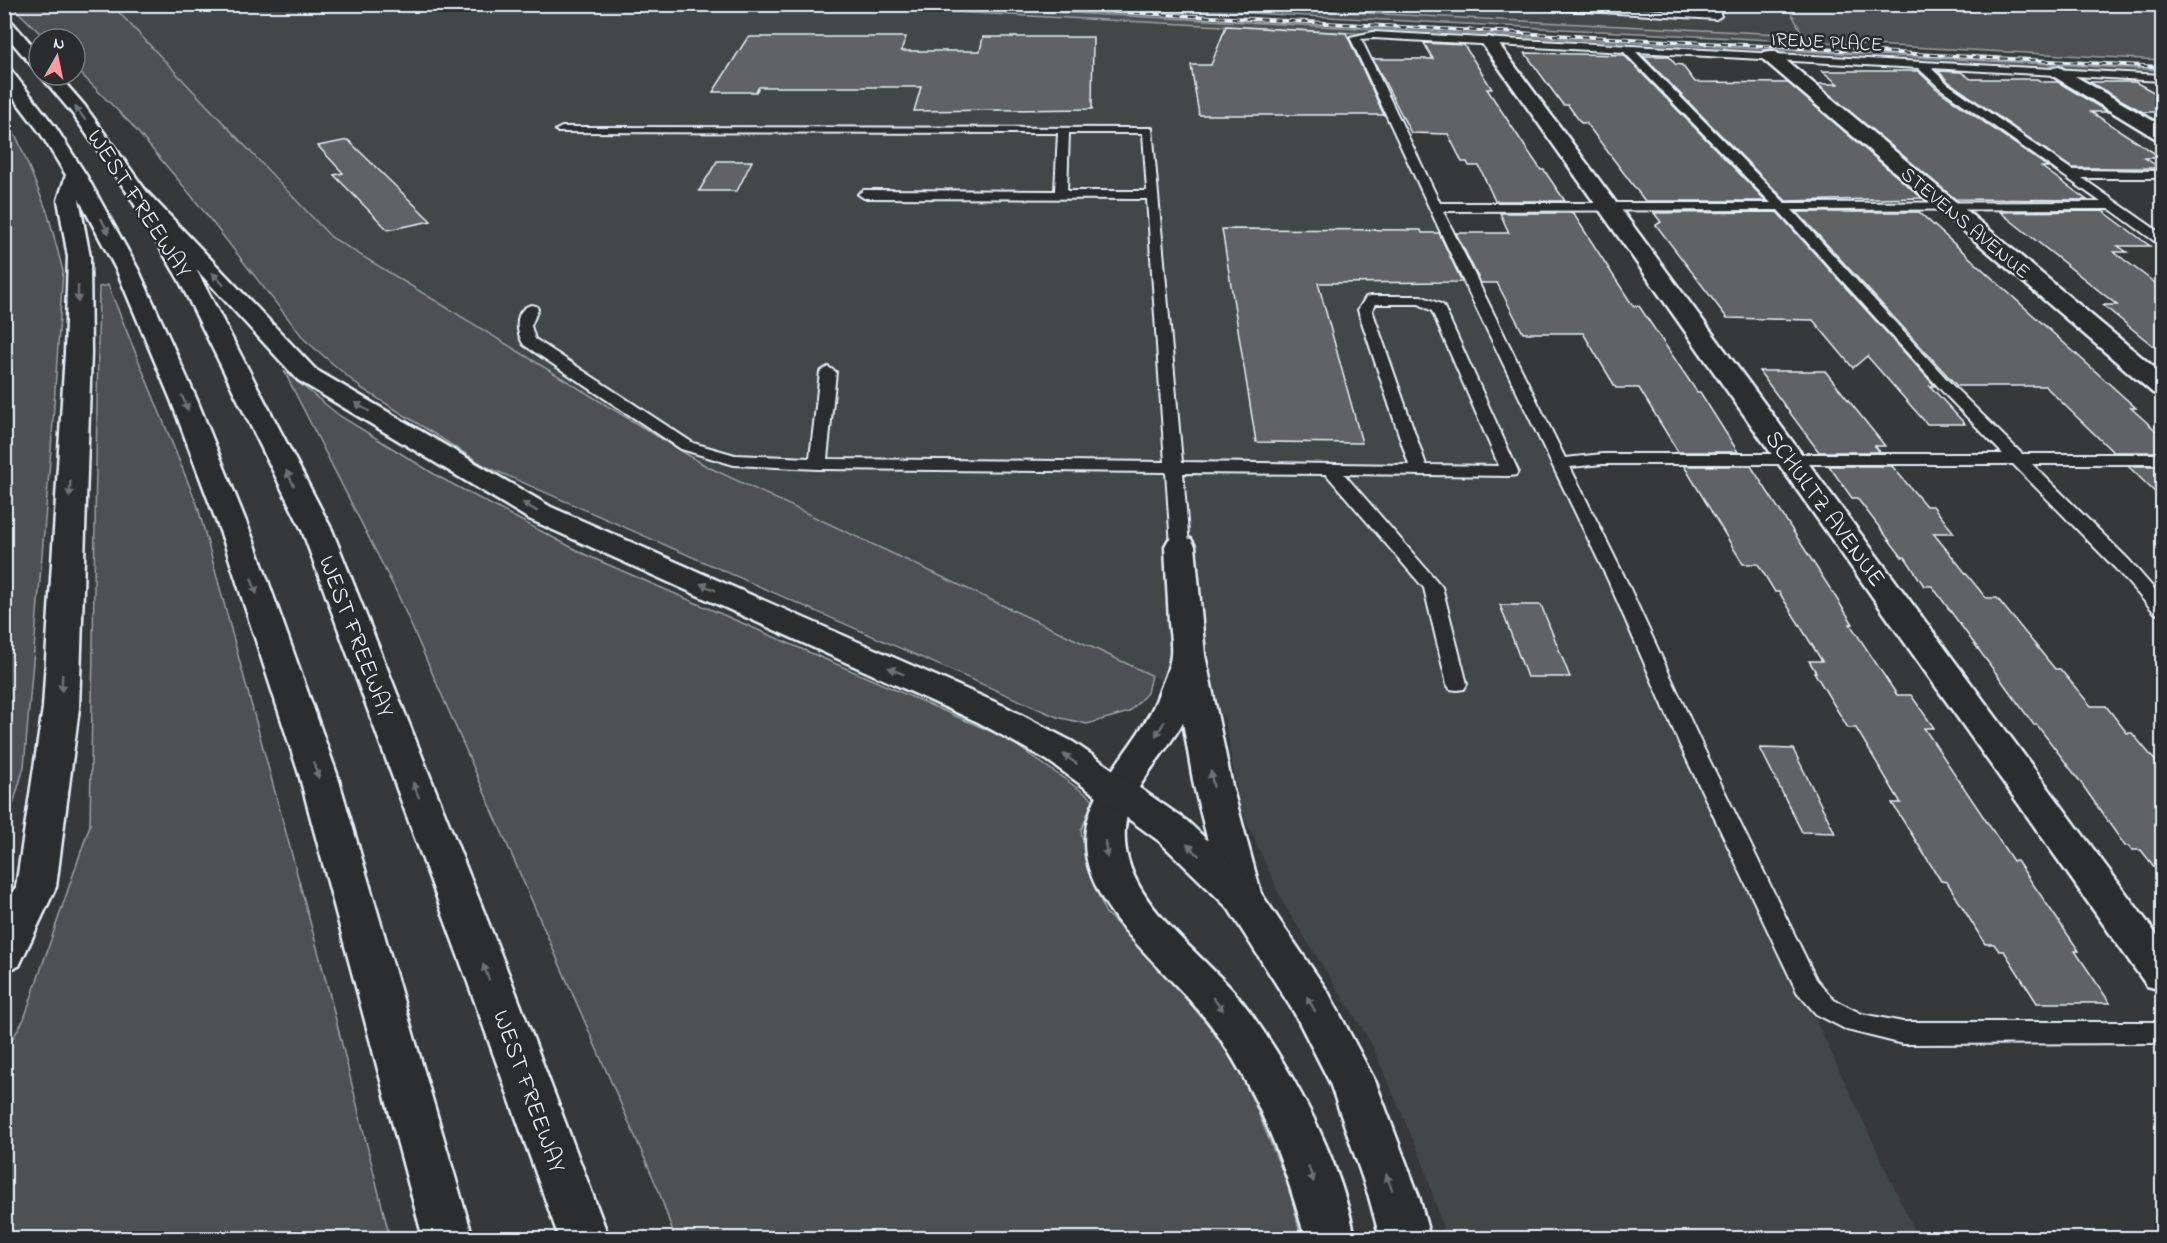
<svg xmlns="http://www.w3.org/2000/svg" width="2167" height="1243" font-family="'Indie Flower',sans-serif">
<style>
.built{fill:#424647}
.green{fill:#4d5152;stroke:#9aa1a5;stroke-width:1.5}
.building{fill:#5f6365;stroke:#e8f1f8;stroke-width:1.5}
.lines{fill:none;stroke-linecap:round;stroke-linejoin:round}
.service-casing{stroke:#e8f1f8;stroke-width:4}
.minor-casing{stroke:#e8f1f8;stroke-width:5}
.motorway-casing{stroke:#e8f1f8;stroke-width:5}
.service{fill:#2a2d2e;fill-rule:evenodd}
.minor{fill:#2a2d2e;fill-rule:evenodd}
.motorway{fill:#2a2d2e;fill-rule:evenodd}
.rail-casing{stroke:#e8f1f8;stroke-width:4}
.rail{stroke:#2a2d2e;stroke-width:2;stroke-dasharray:7;stroke-linecap:butt}
.oneway{fill:#6c7275}
.labels{text-anchor:middle;stroke-width:5;stroke-linejoin:round;paint-order:stroke}
.far-street-label{font-size:20px;fill:#e8f1f8;stroke:#2a2d2e}
.street-label{font-size:24px;fill:#e8f1f8;stroke:#2a2d2e}
</style>
<rect width="100%" height="100%" fill="#35393a"/>
<filter id="ink" filterUnits="userSpaceOnUse"><feTurbulence type="fractalNoise" baseFrequency=".0167" numOctaves="2"/><feDisplacementMap in="SourceGraphic" scale="12" xChannelSelector="R" yChannelSelector="G"/><feConvolveMatrix kernelMatrix="1 2 1 2 8 2 1 2 1" color-interpolation-filters="sRGB"/></filter>
<g filter="url(#ink)">
<g class="built">
<path d="M818,4l535,27 565,1207h-472l-24,-78 -52,-119 -86,-136 -44,-98 -16,-91 -73,-41 -445,-209 -375,-229 -219,-232z"/>
<path d="M1201,5h586l17,30z"/>
</g>
<g class="green">
<path d="M11,5h101l219,232 375,229 445,209 -4,18 -18,19 -42,12 -30,-7 -572,-251 -124,-78 -56,-48 -115,-146 -59,-70 -56,-56v-29h-29z"/>
<path d="M818,5h100l1244,65v5z"/>
<path d="M1094,5h107l602,30 -16,-30h375v55z"/>
<path d="M5,120l13,20 30,74 15,57 -12,178 -27,318 -19,65z"/>
<path d="M108,285l90,222 131,485 61,246h-385v-186l19,-33 66,-194 9,-538z"/>
<path d="M284,371l56,45 99,61 147,78 420,183 87,61 -12,32 6,33 18,48 51,51 79,94 55,133 10,44 -2,4h-623l-17,-49 -260,-594z"/>
</g>
<g class="building">
<path d="M1226,26l120,7 38,82h-185l-8,-50h20z"/>
<path d="M748,37h158l-5,14h79l3,-14h110l-1,72 -178,2 7,-24h-162l-3,5h-43z"/>
<path d="M1424,43l40,2 28,44h-5l39,59 15,22h3l21,31h-70l-16,-35h-10l-2,-4h-5l-14,-28 -37,-1 -38,-74h60z"/>
<path d="M1525,53l99,2 142,146h-121l-59,-78h-5l-13,-18h-5z"/>
<path d="M1643,56h26l6,8 7,1 13,17 93,1 134,115 -136,3z"/>
<path d="M1822,71h96l20,19 110,77h-6l45,33 -132,-1 -138,-115h21z"/>
<path d="M1938,71l23,1 10,7h66l5,3h16l50,30h-17l71,46h-17l15,10h-88l-123,-86z"/>
<path d="M2089,82h46l28,15v15h-20z"/>
<path d="M348,140l83,81 -43,9 -54,-55 9,-2 -25,-27z"/>
<path d="M717,161h35l-15,30h-38z"/>
<path d="M2103,211l47,35h-32l9,6h-13l49,37v65l-60,-49h14l-117,-93z"/>
<path d="M1777,212l158,174h-5l35,38h-38l-60,-68 -14,12 -40,-48 -86,-2 -71,-93 5,-3 -7,-9z"/>
<path d="M1797,212h122l217,196h-5l32,29v15h-50l-68,-66h-88z"/>
<path d="M1500,213h73l60,93h6l58,86h3l38,60h-60l-39,-64h-23l-33,-55h-60l-26,-50h-16l-25,-50h53z"/>
<path d="M1222,229l199,1 1,3h17l23,49 -144,1 44,160 -106,-1z"/>
<path d="M1759,371h66l60,75h-10l5,6h-61z"/>
<path d="M1684,466h67l102,158h-3l47,71h14l23,33h-10l89,133h4l36,52 26,38h-4l35,52h-73l-33,-52h-5l-5,-7h-9l-38,-62 -6,-1 -49,-78h9l-45,-75h-8l-34,-56h2l-7,-11h13l-43,-69h-4l-17,-28h-15z"/>
<path d="M1829,466h63l34,40h7l21,27h-21l53,65h11l58,71h5l31,37h15l21,27h5l31,37v108l-22,-28h-9l-3,-4h-4l-46,-66 -42,-55h-3l-102,-139h-8l-19,-29h-3l-45,-59h-5z"/>
<path d="M2128,466h35v34z"/>
<path d="M1500,605h41l29,72h-43z"/>
<path d="M1760,748l33,1 42,84 -33,-1z"/>
</g>
<g class="lines">
<defs>
<g id="service">
<path d="M1515,4h56l139,9 -3,-9h9l5,12 -5,3 -197,-12z"/>
<path d="M2149,4h12l1,8z"/>
<path d="M1373,32l789,43v6l-231,-13 17,16 124,86 90,1v7h-80l80,56v10l-5,-1 -47,-34 -318,1 162,177 68,67h140v10h-130l97,96 33,38v17l-7,-2 -40,-45 -102,-104h-410l-33,3 56,113 76,165 114,234 18,21 28,14 41,8h259v21l-259,1 -56,-14 -31,-16 -19,-22 -117,-247 -72,-165 -140,-289 -118,-254zM1373,38l251,14 147,151h-331l-79,-164zM1636,52l282,16 22,20 161,114 -316,1zM1778,210l166,183 59,61h-400l-38,4 -122,-247z"/>
<path d="M562,127l590,1 30,334 227,3 -51,-155 8,-13 5,-1h50l22,9 75,166 -2,4 -6,1 -166,-2 98,113 25,97 -3,5 -7,1 -7,-1 -3,-5 -23,-96 -98,-114 -143,-1 6,73 -3,4h-12l-3,-4 -5,-74 -348,-3 -84,-4 -53,-16 -157,-104c-8,-12 -11,-35 7,-40l5,1 2,3 -7,17 4,13 158,104 42,12 75,3 10,-86 8,-5 8,5 -9,87 338,3 -18,-263 -283,-1 -6,-4 6,-4 191,1 3,-58 -500,-1 -2,-2zM1069,133h74l4,58h-80zM1376,304h43l13,7 67,155 -73,-1 -54,-155z"/>
</g>
<g id="minor">
<path d="M1489,37l6,2 667,903v48l-15,-4 -666,-944z"/>
<path d="M1770,51l6,1 386,322v21l-9,-2 -389,-333 -2,-4 2,-4z"/>
<path d="M2059,67l103,59v14l-7,-2 -102,-62 -3,-4 3,-4z"/>
<path d="M1180,537l11,2 4,7 10,109 27,131 30,111 -6,11 -14,4 -14,-4 -6,-11 -28,-111 -11,-64c-19,35 -55,66 -58,107 -6,75 87,127 125,183 46,64 91,149 105,226h-50c-20,-75 -47,-146 -92,-210 -37,-52 -117,-107 -127,-173 -9,-65 54,-106 73,-162 4,-11 11,-26 12,-38 1,-11 -1,-22 -2,-32 -1,-26 -3,-51 -4,-77l4,-7z"/>
</g>
<g id="motorway">
<path d="M4,18l6,2 29,33v15l-6,-1 -29,-34z"/>
<path d="M4,68l6,1 46,59 30,47 53,96 58,129 56,139 84,235 136,464h-50l-124,-464 -76,-235 -52,-139 -54,-129 -38,-72 11,58 1,96 -12,355 -23,179 -37,79 -15,5v-61l12,-23 27,-179 22,-355 3,-96 -10,-57 8,-25 -25,-41 -37,-49z"/>
<path d="M40,75h18l26,30 62,86 170,179 235,137 453,199 69,36 114,79 69,65 72,106 48,91 43,114 11,41h-50l-11,-41 -39,-114 -35,-69 -67,-106 -69,-67 -112,-81 -69,-38 -449,-203 -231,-139 -102,-111 136,261 179,450 98,258h-50l-92,-258 -165,-450 -123,-250 -50,-85 -57,-82z"/>
</g>
</defs>
<use href="#service" class="service-casing"/>
<use href="#minor" class="minor-casing"/>
<use href="#motorway" class="motorway-casing"/>
<use href="#service" class="service"/>
<use href="#minor" class="minor"/>
<use href="#motorway" class="motorway"/>
<defs>
<path id="rail" d="M966,4l1196,63"/>
</defs>
<use href="#rail" class="rail-casing"/>
<use href="#rail" class="rail"/>
</g>
<defs><path id="oneway-solid" d="M-6-.8H1V-3.2L6.5 0L1 3.2V.8H-6Z" transform="scale(1.5)"/></defs>
<g class="oneway">
<use href="#oneway-solid" transform="translate(80 113) rotate(-127)"/>
<use href="#oneway-solid" transform="translate(105 226) rotate(63)"/>
<use href="#oneway-solid" transform="translate(218 279) rotate(-133)"/>
<use href="#oneway-solid" transform="translate(78 294) rotate(91)"/>
<use href="#oneway-solid" transform="translate(185 403) rotate(68)"/>
<use href="#oneway-solid" transform="translate(362 407) rotate(-149)"/>
<use href="#oneway-solid" transform="translate(290 478) rotate(-117)"/>
<use href="#oneway-solid" transform="translate(70 489) rotate(93)"/>
<use href="#oneway-solid" transform="translate(530 507) rotate(-149)"/>
<use href="#oneway-solid" transform="translate(254 586) rotate(71)"/>
<use href="#oneway-solid" transform="translate(708 587) rotate(-156)"/>
<use href="#oneway-solid" transform="translate(896 671) rotate(-156)"/>
<use href="#oneway-solid" transform="translate(62 683) rotate(92)"/>
<use href="#oneway-solid" transform="translate(1160 729) rotate(121)"/>
<use href="#oneway-solid" transform="translate(1070 759) rotate(-144)"/>
<use href="#oneway-solid" transform="translate(316 770) rotate(72)"/>
<use href="#oneway-solid" transform="translate(1212 779) rotate(-101)"/>
<use href="#oneway-solid" transform="translate(416 790) rotate(-111)"/>
<use href="#oneway-solid" transform="translate(1106 849) rotate(83)"/>
<use href="#oneway-solid" transform="translate(1193 850) rotate(-137)"/>
<use href="#oneway-solid" transform="translate(486 972) rotate(-111)"/>
<use href="#oneway-solid" transform="translate(1218 1004) rotate(51)"/>
<use href="#oneway-solid" transform="translate(1311 1004) rotate(-120)"/>
<use href="#oneway-solid" transform="translate(1311 1174) rotate(72)"/>
<use href="#oneway-solid" transform="translate(1389 1182) rotate(-110)"/>
</g>
</g>
<g class="labels">
<g class="far-street-label">
<text transform="translate(1827 41) rotate(3)" y="7">IRENE PLACE</text>
<text transform="translate(1966 222) rotate(40)" y="7">STEVENS AVENUE</text>
</g>
<g class="street-label">
<text transform="translate(140 203) rotate(57)" y="8">WEST FREEWAY</text>
<text transform="translate(1826 508) rotate(54)" y="8">SCHULTZ AVENUE</text>
<text transform="translate(357 636) rotate(69)" y="8">WEST FREEWAY</text>
<text transform="translate(530 1091) rotate(70)" y="8">WEST FREEWAY</text>
</g>
</g>
<rect width="2167" height="1243" fill="none" stroke="#2a2d2e" stroke-width="24"/>
<rect x="12" y="12" width="2143" height="1219" fill="none" stroke="#e8f1f8" stroke-width="2" filter="url(#ink)"/>
<g transform="translate(57 57) rotate(9)"><circle r="28" fill="#2a2d2e" stroke="#767b7f" stroke-width="1.5"/>
<path d="M0-4.5L10 22L0 15L-10 22Z" fill="#ff9aa2"/>
<text y="-9" font-size="16" font-weight="bold" text-anchor="middle" fill="#e8f1f8">N</text>
</g>
</svg>
